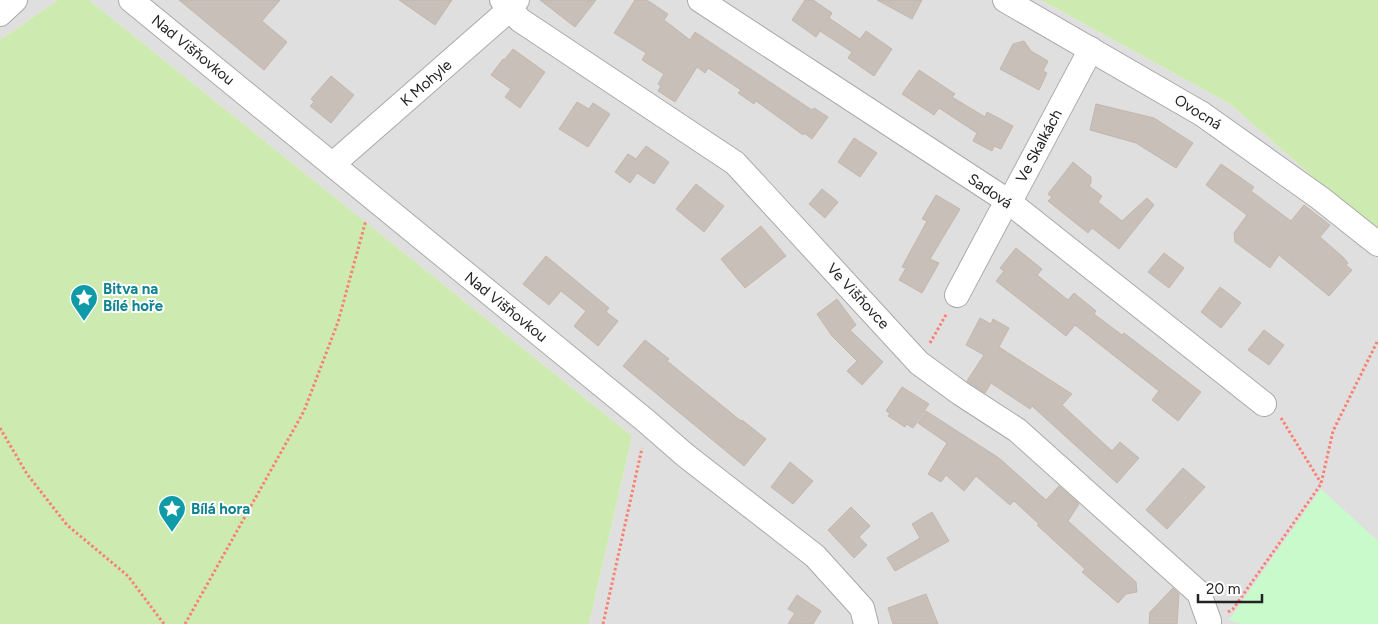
<svg xmlns="http://www.w3.org/2000/svg" width="1378" height="624" font-family="Figtree,sans-serif">
<style>
.residential{fill:#e0dfdf}
.grass{fill:#cdebb0}
.park{fill:#c8facc}
.building{fill:#c7bfb8;stroke:#c4b6ab}
.lines{fill:none;stroke-linecap:round;stroke-linejoin:round}
.street-casing{stroke:#a9a9a9;stroke-width:26}
.path{stroke:#fa8072;stroke-width:3;stroke-dasharray:2.5 2.5;stroke-linecap:butt}
.street{stroke:#fff;stroke-width:24}
.labels{text-anchor:middle;stroke-width:4;stroke-linejoin:round;paint-order:stroke}
.street-label{font-size:15px;fill:#222;stroke:#fff}
.culture-label{font-size:15px;font-weight:bold;fill:#0d838f;stroke:#fff;text-anchor:start}
</style>
<rect width="100%" height="100%" fill="#f2efe9"/>
<g class="residential">
<path d="M0,0h58l-58,40z"/>
<path d="M89,0h952l189,104 148,130v390h-789l43,-188z"/>
</g>
<g class="grass">
<path d="M58,0h31l543,436 -43,188h-589v-584z"/>
<path d="M1041,0h337v234l-148,-130z"/>
</g>
<path class="park" d="M1321,489l57,52v83h-137l-12,-4z"/>
<g class="building">
<path d="M179,0h101l-18,21 25,21 -23,28z"/>
<path d="M399,0h53l-17,25z"/>
<path d="M540,0h56l-21,27z"/>
<path d="M635,0h12l21,14 -4,6 26,20 5,-8 117,78 2,-2 14,9 -16,22 -8,-6 -1,2 -47,-34 -2,3 -16,-11 3,-3 -33,-22 -3,5 -8,-6 -22,35 -17,-11 3,-5 -3,-2 6,-10 -22,-14 4,-7 -32,-20z"/>
<path d="M805,0h8l19,13 -3,5 31,21 6,-8 26,18 -18,27 -26,-18 4,-6 -32,-21 -4,6 -24,-17z"/>
<path d="M877,0h45l-10,19z"/>
<path d="M1024,41l7,10 17,10 -5,10 4,2 -8,17 -39,-21 13,-25z"/>
<path d="M513,49l32,23 -25,36 -15,-11 6,-8 -20,-14 12,-16 1,1z"/>
<path d="M919,70l36,24 -3,3 33,20 2,-5 26,14 -12,23 -7,-3 -2,5 -19,-10 4,-8 -38,-25 -5,7 -32,-21z"/>
<path d="M331,76l23,19 -23,28 -21,-17 4,-4 -3,-3z"/>
<path d="M577,102l12,7 4,-6 17,11 -22,33 -29,-18z"/>
<path d="M1096,104l58,14 39,25 -17,25 -40,-25 -46,-13z"/>
<path d="M854,138l23,15 -17,24 -22,-15z"/>
<path d="M646,146l23,16 -15,22 -17,-11 -7,10 -15,-11 13,-18 8,5z"/>
<path d="M1073,162l18,15v6l-2,3 13,10 -4,6 24,19 25,-23 7,7 -35,44 -27,-21 -4,5 -40,-32 4,-4 -4,-3z"/>
<path d="M1221,164l33,23 -3,4 40,30 13,-16 26,20 -10,12 23,20 5,6 -2,2 6,5 -23,26 -50,-41 -9,13 -35,-26 -1,-9 13,-18 -41,-30z"/>
<path d="M696,184l28,22 -20,26 -28,-23z"/>
<path d="M822,189l16,13 -13,16 -16,-14z"/>
<path d="M936,195l24,14 -30,50 9,4 -17,30 -23,-13 7,-12 -4,-1 25,-46 -5,-2z"/>
<path d="M761,226l25,30 -41,32 -24,-29z"/>
<path d="M1016,248l26,21 -5,6 31,25 6,-7 22,18 -2,3 28,21 2,-2 77,59 -23,29 -26,-21 7,-9 -84,-66 -9,11 -70,-55 8,-10 -4,-3z"/>
<path d="M1164,253l20,15 -15,20 -21,-16z"/>
<path d="M546,256l63,52 -3,4 12,9 -20,25 -24,-20 12,-15 -25,-20 -12,14 -26,-21z"/>
<path d="M1220,287l21,16 -20,25 -20,-16z"/>
<path d="M837,299l19,26 -6,5 33,32 -21,23 -15,-14 10,-10 -25,-25 -15,-22z"/>
<path d="M980,318l11,6 2,-5 16,9 -10,19 73,47 -10,11 50,46 8,-9 19,16 -22,25 -85,-77 -2,3 -39,-26 -6,10 -18,-12 17,-26 -18,-10z"/>
<path d="M1264,330l20,15 -15,20 -21,-15z"/>
<path d="M645,340l24,19 -2,2 74,60 1,-1 24,19 -22,27 -121,-100z"/>
<path d="M902,387l27,17 -16,24 -7,-4 -1,3 -17,-11 2,-3 -4,-2z"/>
<path d="M926,411l73,47 47,42 13,-14 20,18 -11,17 68,61 1,10 -11,2 -8,9 -36,-31 3,-3 -48,-44 2,-1 -25,-23 -4,4 -34,-29 -12,15 -18,-16 -5,7 -13,-8 19,-31 -29,-20z"/>
<path d="M790,462l23,19 -20,23 -22,-17z"/>
<path d="M1183,468l22,19 -38,42 -21,-19z"/>
<path d="M851,507l19,19 -11,11 8,8 -13,13 -26,-28z"/>
<path d="M932,512l17,29 -54,30 -8,-13 33,-20 -8,-14z"/>
<path d="M1173,588l6,6 -2,30h-28l1,-12z"/>
<path d="M926,594l12,30h-45l-5,-16z"/>
<path d="M797,595l24,16 -8,13h-25l7,-11 -7,-4z"/>
</g>
<g class="lines">
<defs>
<g id="street">
<path d="M131,0l515,421 39,34 130,101 47,52 4,16"/>
<path d="M502,0l18,20 215,143 184,200 41,30 57,37 182,163 10,28v3"/>
<path d="M700,0l309,202 255,202"/>
<path d="M1005,0l197,114 118,84 58,46"/>
<path d="M0,14l15,-14"/>
<path d="M333,164l177,-155 7,-9"/>
<path d="M957,295l43,-81 15,-22 76,-143"/>
</g>
</defs>
<use href="#street" class="street-casing"/>
<g class="path">
<path d="M930,343l17,-30"/>
<path d="M1281,418l40,65"/>
<path d="M0,428l27,46 40,51 61,51 36,48"/>
<path d="M1228,612l5,-3 88,-125 12,-53 45,-91"/>
<path d="M185,624l119,-213 34,-89 28,-102"/>
<path d="M603,624l39,-176"/>
</g>
<use href="#street" class="street"/>
</g>
<defs>
<symbol id="sight-pin" viewBox="-11 -11 22 30"><path d="M0 17L-7.5 6A9.5 9.5 0 1 1 7.5 6Z" fill="#0f9aa8" stroke="#fff"/><path d="M0-6L1.8-2.2L6-1.7L2.9 1.2L3.7 5.4L0 3.3L-3.7 5.4L-2.9 1.2L-6-1.7L-1.8-2.2Z" fill="#fff"/></symbol>
</defs>
<g fill-rule="evenodd">
<use href="#sight-pin" x="68" y="282" width="32" height="43"/>
<use href="#sight-pin" x="156" y="493" width="32" height="43"/>
</g>
<g class="labels">
<g class="street-label">
<text transform="translate(193 50) rotate(39)" y="5">Nad Višňovkou</text>
<text transform="translate(426 83) rotate(-41)" y="5">K Mohyle</text>
<text transform="translate(1198 112) rotate(32)" y="5">Ovocná</text>
<text transform="translate(1039 146) rotate(-62)" y="5">Ve Skalkách</text>
<text transform="translate(990 191) rotate(34)" y="5">Sadová</text>
<text transform="translate(858 296) rotate(47)" y="5">Ve Višňovce</text>
<text transform="translate(506 307) rotate(39)" y="5">Nad Višňovkou</text>
</g>
<g class="culture-label">
<text x="103" y="294">Bitva na<tspan x="103" dy="17">Bílé hoře</tspan></text>
<text x="191" y="514">Bílá hora</text>
</g>
</g>
<path d="M1198 594v8h64v-8" fill="none" stroke="#222222" stroke-width="2.5"/>
<text x="1206" y="594" font-size="15" fill="#222222" stroke="#ffffff" stroke-width="4" paint-order="stroke">20 m</text>
</svg>
